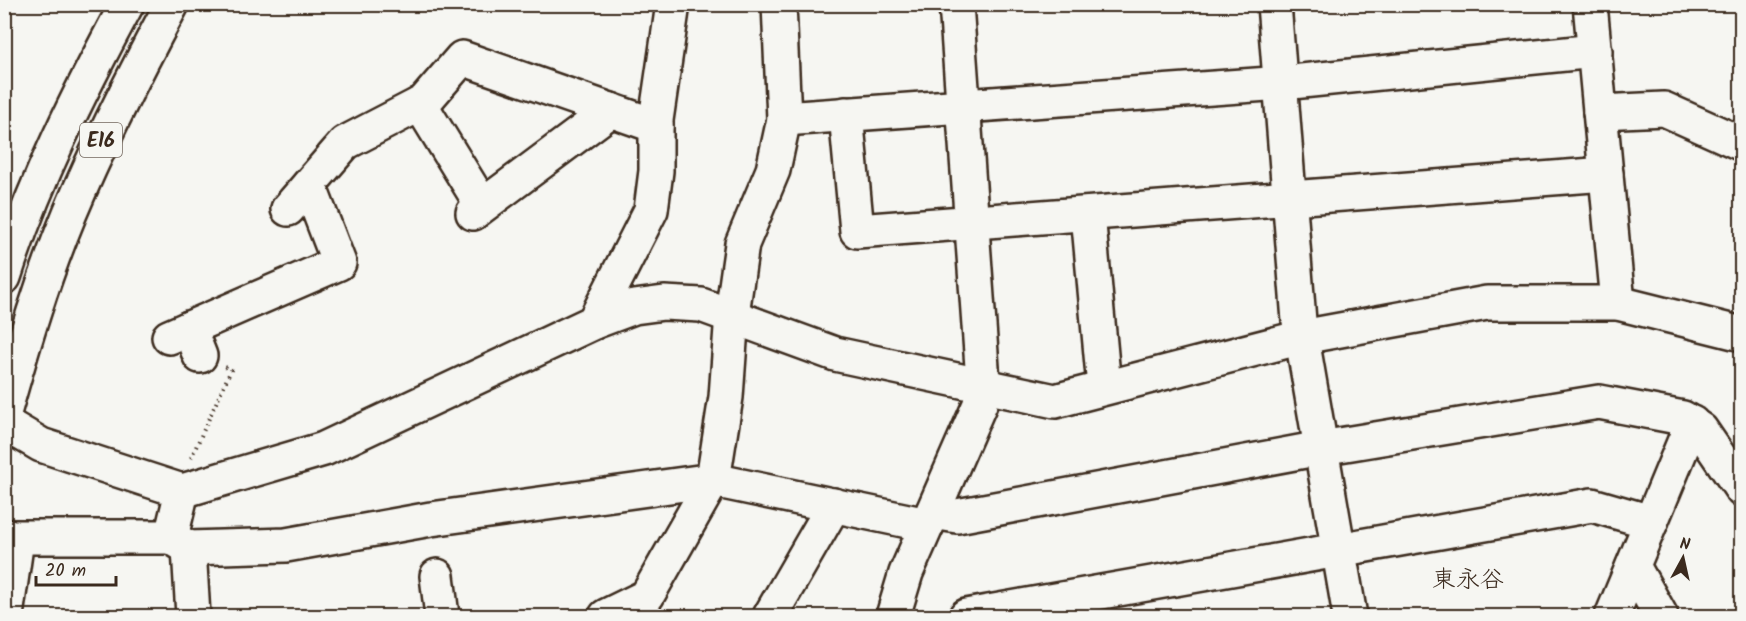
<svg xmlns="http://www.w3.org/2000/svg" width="1746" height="621" font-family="Kalam,'Klee One',sans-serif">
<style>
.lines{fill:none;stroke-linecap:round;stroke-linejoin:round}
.minor-casing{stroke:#3b2a1e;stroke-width:38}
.highway-casing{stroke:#3b2a1e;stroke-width:38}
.path{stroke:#3b2a1e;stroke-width:4;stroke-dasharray:1.5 4.5;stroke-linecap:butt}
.minor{stroke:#f6f6f2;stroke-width:33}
.highway{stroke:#f6f6f2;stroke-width:33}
.labels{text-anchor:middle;stroke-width:5;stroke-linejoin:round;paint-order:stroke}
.shield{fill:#f6f6f2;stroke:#73675e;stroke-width:1.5}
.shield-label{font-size:20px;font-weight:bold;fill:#3b2a1e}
.quarter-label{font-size:24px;fill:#3b2a1e;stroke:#f6f6f2}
</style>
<rect width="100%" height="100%" fill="#f6f6f2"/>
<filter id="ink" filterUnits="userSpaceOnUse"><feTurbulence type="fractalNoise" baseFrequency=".0167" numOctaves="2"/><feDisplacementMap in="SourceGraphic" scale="12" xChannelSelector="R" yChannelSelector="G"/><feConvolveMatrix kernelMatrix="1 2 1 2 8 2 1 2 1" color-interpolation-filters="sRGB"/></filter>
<g filter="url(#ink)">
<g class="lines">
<defs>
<g id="minor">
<path d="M1274,4l25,317 51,295"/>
<path d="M1590,4l28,299"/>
<path d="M420,104l62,101"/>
<path d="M1600,112l64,-3 78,35"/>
<path d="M846,114l11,117 749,-57"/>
<path d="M784,119l498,-36 313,-32"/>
<path d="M288,209l57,-66 79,-41 38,-44 194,68"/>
<path d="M473,213l138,-103"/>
<path d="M1088,214l16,173"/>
<path d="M594,322l57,-112 5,-39v-51l17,-116"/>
<path d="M189,328l11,28"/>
<path d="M169,337l170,-74 -30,-78"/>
<path d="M4,423l37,22 141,46 142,-42 270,-127 40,-15 30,-4 37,2 134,49 220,47 247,-64 185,-34h131l124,31"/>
<path d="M182,491l-11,46 18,11 4,68"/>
<path d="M933,512l24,4 364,-68 278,-46 84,16 18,12 41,60"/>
<path d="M4,537h167"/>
<path d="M189,548l97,-3 145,-26 282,-39 214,45"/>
<path d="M1633,566l28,50"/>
<path d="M437,576l5,40"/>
<path d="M6,616l11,-77"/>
<path d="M606,616l41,-20 66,-116 13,-83 6,-83 10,-70 31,-74 11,-51 -5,-115"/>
<path d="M770,616l64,-111"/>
<path d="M893,616l13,-43 74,-169 3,-23 -27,-377"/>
<path d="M966,616l626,-111 59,17"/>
<path d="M1612,616l80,-193"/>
</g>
<g id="highway">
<path d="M4,277c30,-94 76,-186 123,-273"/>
<path d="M4,413c19,-68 39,-135 66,-200 30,-72 65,-140 102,-209"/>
</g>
</defs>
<use href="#minor" class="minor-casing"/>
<use href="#highway" class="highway-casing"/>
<path class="path" d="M191,458l40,-88 -6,-3"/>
<use href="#minor" class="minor"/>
<use href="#highway" class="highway"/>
</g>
</g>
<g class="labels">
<rect class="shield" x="80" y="123" width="42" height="34" rx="4.5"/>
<g class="shield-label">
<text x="101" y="147">E16</text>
</g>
<g class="quarter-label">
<text x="1468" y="587">東永谷</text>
</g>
</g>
<rect width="1746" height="621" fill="none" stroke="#f6f6f2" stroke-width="24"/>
<rect x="12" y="12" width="1722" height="597" fill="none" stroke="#3b2a1e" stroke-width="2" filter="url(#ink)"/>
<g transform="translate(1683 558) rotate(8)" stroke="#f6f6f2" stroke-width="4.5" paint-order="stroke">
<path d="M0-4.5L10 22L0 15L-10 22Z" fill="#3b2a1e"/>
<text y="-9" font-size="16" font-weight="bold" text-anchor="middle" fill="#3b2a1e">N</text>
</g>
<path d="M36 576v9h80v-9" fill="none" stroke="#3b2a1e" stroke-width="3"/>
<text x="45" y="576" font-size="18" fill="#3b2a1e" stroke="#f6f6f2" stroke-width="4.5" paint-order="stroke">20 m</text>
</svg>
